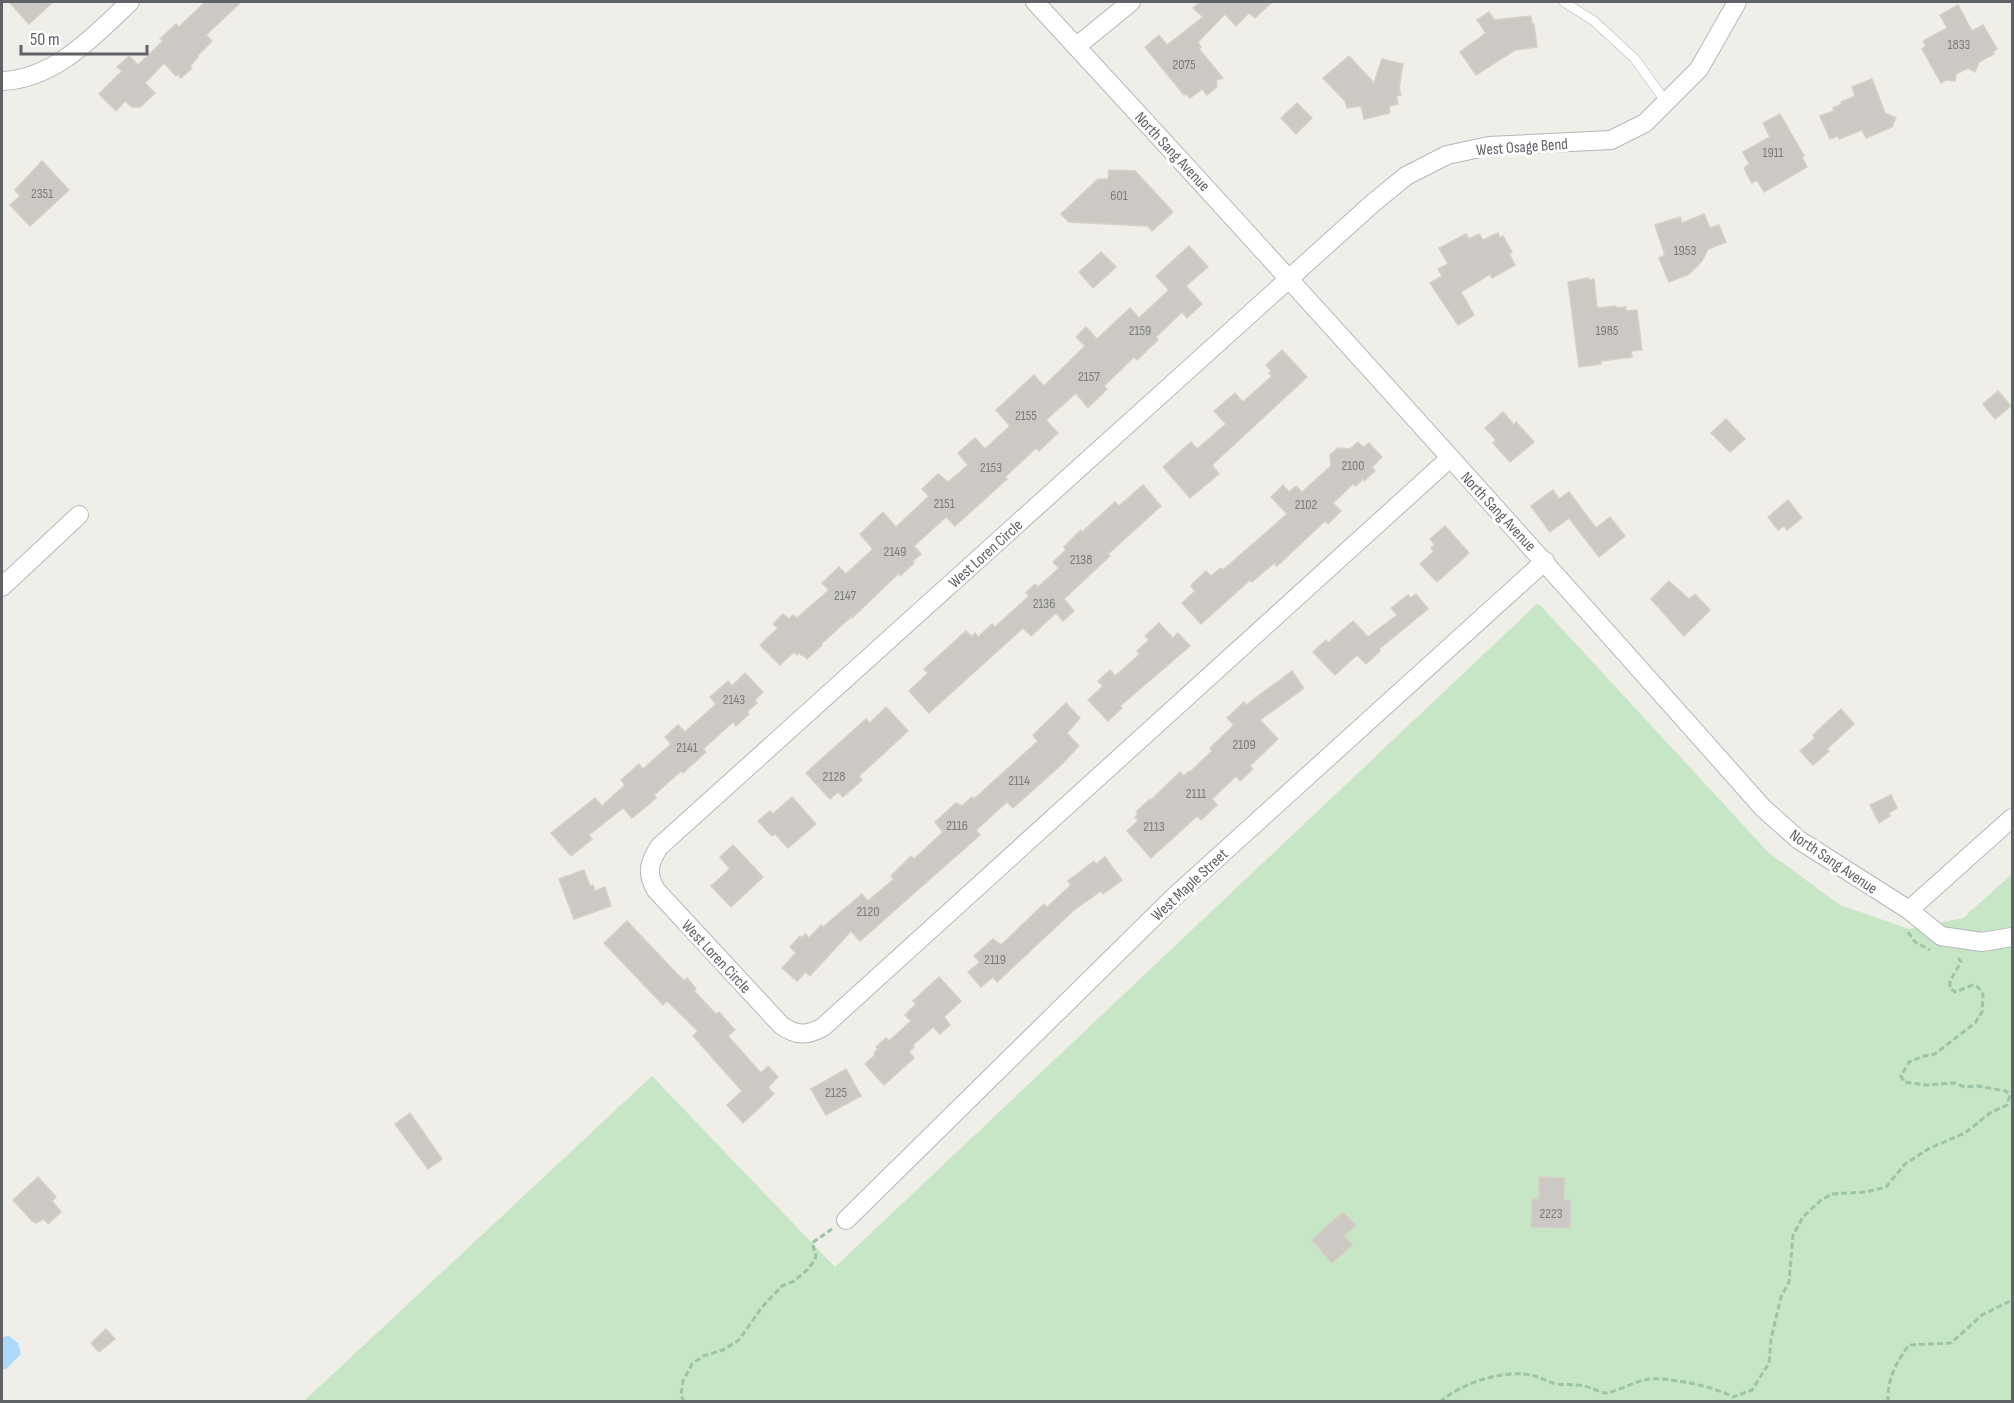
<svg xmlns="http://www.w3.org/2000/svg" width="2014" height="1403" font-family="'Sofia Sans Condensed',sans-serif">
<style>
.green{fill:#c6e6c6}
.water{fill:#add9fb}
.building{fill:#ccc9c4;stroke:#d5d0c6;stroke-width:1.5}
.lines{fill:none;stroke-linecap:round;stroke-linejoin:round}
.service-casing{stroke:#b5b7bb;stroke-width:10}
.minor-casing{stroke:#b5b7bb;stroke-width:20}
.path{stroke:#9dc4a9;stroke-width:3;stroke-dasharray:6 3;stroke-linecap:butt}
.service{stroke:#fff;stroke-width:9}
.minor{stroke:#fff;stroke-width:18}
.labels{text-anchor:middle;stroke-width:6;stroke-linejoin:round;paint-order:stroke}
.number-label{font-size:14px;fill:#7a7c7e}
.street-label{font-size:16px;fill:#5f6267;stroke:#fff}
</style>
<rect width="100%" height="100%" fill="#f0eee8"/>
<path class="green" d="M1538,603l231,250 71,52 69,24 54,-11 49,-44v527l-1709,1 349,-326 183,191z"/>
<path class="water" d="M9,1336l9,7 3,11 -15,15h-4v-32z"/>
<g class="building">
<path d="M9,2h44l-24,22z"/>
<path d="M205,2h36l-35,33 6,6 -14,14v2l-8,9 2,2 -11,10 -3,-4 -2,2 -12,-13 -19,20 10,10 -15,14h-8l-7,-6 -9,10 -17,-17 23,-23 -5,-4 12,-11 9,9 25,-24 -3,-2 16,-15 3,3z"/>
<path d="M1200,2h72l-17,16 -6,-5 -13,13 -11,-12 -27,28 3,5 -2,2 24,29 -7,2 1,7 -10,8 -5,-6 -12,9 -4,-4 -2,1 -39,-48 14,-12 8,10 36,-28 -10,-9z"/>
<path d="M1958,5l14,26 11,-6 14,24 -4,3 1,2 -15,8 -4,10 -7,-4 -12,6 -1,7 -9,-1 -5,3 -19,-34 4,-3 -3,-5 24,-13 -7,-13z"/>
<path d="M1489,12l5,8 37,-4 1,8h2l3,23 -22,3 -39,25 -16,-23 26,-19 -9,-13z"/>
<path d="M1349,56l25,27 8,-24 21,5 -4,24 2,7 -5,1 2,8 -9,2 1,7 -26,6 -3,-13 -14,2 -2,-7 -22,-23z"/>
<path d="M1872,79l13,34 11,5 -4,9 -26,11 -4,-8 -23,9 -1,-3 -8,3 -10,-23 14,-5 -1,-3 9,-4 -1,-2 14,-6 -3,-9z"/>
<path d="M1297,103l15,15 -16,16 -15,-16z"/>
<path d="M1780,114l24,42 -2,1 5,10 -43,25 -7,-12 -5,3 -8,-15 5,-4 -6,-12 27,-15 -7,-14z"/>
<path d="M42,161l27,29 -39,36 -20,-21 10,-9 -5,-6z"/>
<path d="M1109,170l26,1 38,41 -21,19 -4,-5 -79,-4 -8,-8 37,-35h10z"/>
<path d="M1704,214l6,14 9,-3 7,17 -18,7 -6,12 -13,13 -20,8 -10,-24 6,-3 -10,-30 25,-8 2,6z"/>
<path d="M1498,233l2,5 3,-2 9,16 -3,2 6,11 -23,13 -2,-4 -29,18 13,23 -16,10 -28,-42 12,-7 -4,-7 10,-5 -9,-16 27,-14 3,5 10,-5 4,6z"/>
<path d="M1189,246l19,21 -22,19 16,18 -15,14 -5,-6 -26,25 2,3 -21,20 -3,-3 -30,29 3,3 -19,19 -12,-15 -30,27 12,13 -19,18 -3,-3 -31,29 2,2 -52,47 -9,-9 -32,29 7,8 -8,7 1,2 -14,13 -1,-3 -47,45 -1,-1 -30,27 1,1 -15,14 -5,-5 -1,1 -2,-2 -2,2 -3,-3 -14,13 -20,-20 18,-17 -5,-4 10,-10 6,5 4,-4 4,3 32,-28 -7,-7 17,-16 7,7 27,-25 -13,-15 23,-22 13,15 33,-31 -7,-7 16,-15 10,8 20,-17 -10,-12 17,-15 10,11 25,-23 -14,-16 38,-35 10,11 41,-40 -9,-9 10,-10 11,12 33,-31 9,10 30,-28 -13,-14z"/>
<path d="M1101,252l15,15 -23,21 -14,-16z"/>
<path d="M1588,278v2l6,-1 3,29 19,-2v2l10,-1v4l11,-1 5,40 -11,1 1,6 -31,4v3l-22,3 -11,-85z"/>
<path d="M1282,350l25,27 -95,88 7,9 -29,24 -27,-31 28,-25 6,7 29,-25 -12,-13 21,-18 8,9 29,-26 -3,-3 2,-2 -5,-6z"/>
<path d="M1998,391l13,15 -16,13 -12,-15z"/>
<path d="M1503,412l11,13 2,-3 18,20 -24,20 -17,-19 3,-3 -11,-12z"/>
<path d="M1726,419l19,20 -15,13 -19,-19z"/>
<path d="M1358,442l5,5 6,-4 13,14 -10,10 3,4 -11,10 -1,-2 -7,7 -3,-2 -20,19 8,8 -13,13 -3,-3 -48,45 -3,-3 -22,19 -2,-2 -49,44 -19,-21 13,-12 -4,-5 2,-3 13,-12 5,5 10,-8 2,2 64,-56 -16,-17 12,-12 6,7 7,-6 6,6 29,-26 -1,-11 8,-7 12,1z"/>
<path d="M1143,485l18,21 -53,48 2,2 -46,43 10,12 -11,10 -7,-8 -25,23 -8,-8 -94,85 -20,-22 19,-18 -4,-4 42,-38 6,6 3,-4 3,4 14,-13 3,3 34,-31 -3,-3 9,-9 3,3 21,-19 -6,-6 13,-12 -2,-3 17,-17 1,2 33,-30 4,4z"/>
<path d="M1553,490l6,9 10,-7 27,36 14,-11 15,19 -26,21 -30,-39 -19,14 -19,-26z"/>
<path d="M1788,500l14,18 -15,12 -3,-4 -6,4 -10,-13z"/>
<path d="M1445,526l24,27 -32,29 -17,-18 14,-13 -3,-3 4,-3 -5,-6z"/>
<path d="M1669,581l20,18 6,-5 15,16 -26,26 -33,-37z"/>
<path d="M1416,594l12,15 -49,40 1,2 -14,13 -9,-9 -22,20 -22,-23 13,-12 2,3 25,-22 15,16 29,-22 -6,-7 17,-13 3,3z"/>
<path d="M1159,623l14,15 5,-5 12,13 -70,60 2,2 -14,13 -20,-21 15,-14 -5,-5 12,-11 5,6 25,-22 -3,-3 12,-11 -4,-4z"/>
<path d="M1292,671l12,17 -44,32 18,19 -28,27 3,3 -13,12 -4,-5 -24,23 5,6 -16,15 -4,-4 -46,42 -24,-27 11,-10 -3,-4 3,-3 -2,-2 14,-13 1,1 29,-28 4,4 5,-5 1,1 22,-21 -2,-3 24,-23 -7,-7 17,-16 2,3z"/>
<path d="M745,673l18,19 -8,8 2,3 -10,9 2,2 -13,12 -3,-4 -30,27 3,3 -23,21 -2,-2 -27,24 2,3 -24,20 -9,-10 -34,27 3,4 -21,17 -20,-23 44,-35 7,8 23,-21 -4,-5 18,-16 4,5 28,-25 -6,-7 13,-12 7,7 31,-28 -6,-7 18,-16 4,5z"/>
<path d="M1066,703l14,15 -13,15 12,13 -17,18 -49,44 -6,-6 -31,28 4,5 -120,106 -9,-10 -41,45 -4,-4 -9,9 -15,-13 14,-15 -6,-6 10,-11 2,2 3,-4 4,4 12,-13 2,2 39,-33 6,7 26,-22 -3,-3 20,-20 3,3 29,-27 -8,-10 21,-19 6,3 10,-9 2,2 64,-58 -5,-6z"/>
<path d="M886,707l22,24 -49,45 3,4 -19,17 -5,-5 -8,7 -24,-26 60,-54 4,4z"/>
<path d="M1841,709l13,15 -27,25 2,2 -16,14 -13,-14 15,-13 -2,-3z"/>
<path d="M1891,795l6,13 -8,5 1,3 -11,7 -9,-18z"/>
<path d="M792,797l24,27 -28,24 -13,-14 -3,2 -14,-15 12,-10 3,3z"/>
<path d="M733,845l30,32 -32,30 -20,-21 19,-17 -10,-12z"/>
<path d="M1105,857l17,23 -19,14 -2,-3 -27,19 -77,72 -4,-5 -12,10 -13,-15 12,-10 -6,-6 19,-17 8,6 43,-41 3,3 24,-22 -3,-4 26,-20 2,3z"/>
<path d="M584,870l6,16 3,-1 2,6 10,-4 6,19 -37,13 -15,-40z"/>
<path d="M627,921l50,53 8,7 2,-3 9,11 -2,2 22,23 3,-2 16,18 -7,6 33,37 7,-7 10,11 -10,10 6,7 -31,29 -16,-18 15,-14 -49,-55 5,-5 -31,-30 -4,4 -59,-62z"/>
<path d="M939,977l22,24 -17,16 6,8 -10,9 -7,-7 -20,18 1,2 -5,5 5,6 -30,27 -19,-21 10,-9 -1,-2 4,-4 -2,-2 10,-9 3,3 22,-20 -6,-6 11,-11 -3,-3z"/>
<path d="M846,1069l15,27 -35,19 -15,-26z"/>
<path d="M410,1113l32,46 -14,10 -33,-45z"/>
<path d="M38,1177l18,20 -4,4 9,11 -13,12 -4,-5 -8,4 -4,-2 -19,-21z"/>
<path d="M1539,1177l26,1 -1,22h6v28l-39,-1 1,-28h7z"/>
<path d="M1343,1212l13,13 -12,11 8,9 -20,18 -20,-23z"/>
<path d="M106,1329l9,10 -16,13 -8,-9z"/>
</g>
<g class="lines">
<defs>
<path id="service" d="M1564,2l30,19 41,38 31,43"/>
<g id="minor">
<path d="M1035,2c246,266 488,535 728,806l36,32 110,70 32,26 41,6 30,-5"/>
<path d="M1077,46l54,-44"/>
<path d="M2,81c53,-2 92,-45 128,-79"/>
<path d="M1450,458l-627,569c-16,9 -27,9 -42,-2l-125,-135c-10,-17 -7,-27 3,-43l714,-644 33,-27 41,-21 42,-9 122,-6 34,-17 54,-54 38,-67"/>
<path d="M2,587l77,-72"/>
<path d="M1909,910l103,-92"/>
<path d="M846,1220l328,-323 371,-336"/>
</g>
</defs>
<use href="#service" class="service-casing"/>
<use href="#minor" class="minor-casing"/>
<g class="path">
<path d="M1908,932l7,10 15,8"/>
<path d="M684,1402l-3,-7 2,-14 9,-17 11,-8 20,-6 16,-10 23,-33 20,-21 12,-5 13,-11 8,-10 1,-5 -4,-12 20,-14"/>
<path d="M1440,1402c21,-19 66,-34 95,-26 7,2 13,6 21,8 9,1 19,0 28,2 7,1 14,6 21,7 8,0 30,-11 39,-13 19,-5 72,7 89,17l19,-7 17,-27 2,-24 10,-42 8,-15 4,-47 10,-18 18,-17 11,-6 34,-2 20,-5 19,-23 25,-16 35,-15 25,-20 17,-8 3,-10 -4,-4 -28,-5 -13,1 -11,-4 -28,2 -22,-3 -3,-6 8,-14 15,-6 11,-2 40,-31 7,-11 1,-18 -4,-6 -6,-3 -18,7 -5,-4v-7l11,-19 -4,-6"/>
<path d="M1888,1402c-1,-23 8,-39 21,-57l42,-2 31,-28 30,-15"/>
</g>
<use href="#service" class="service"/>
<use href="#minor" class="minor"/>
</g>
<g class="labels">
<g class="number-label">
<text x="1959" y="49">1833</text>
<text x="1184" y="69">2075</text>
<text x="1773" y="157">1911</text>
<text x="42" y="198">2351</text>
<text x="1119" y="200">601</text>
<text x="1685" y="255">1953</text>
<text x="1140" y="335">2159</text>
<text x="1607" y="335">1985</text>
<text x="1089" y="381">2157</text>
<text x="1026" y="420">2155</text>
<text x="1353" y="470">2100</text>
<text x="991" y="472">2153</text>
<text x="944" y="508">2151</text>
<text x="1306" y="509">2102</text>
<text x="895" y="556">2149</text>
<text x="1081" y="564">2138</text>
<text x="845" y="600">2147</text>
<text x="1044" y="608">2136</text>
<text x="734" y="704">2143</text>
<text x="1244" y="749">2109</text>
<text x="687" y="752">2141</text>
<text x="834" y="781">2128</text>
<text x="1019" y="785">2114</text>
<text x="1196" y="798">2111</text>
<text x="957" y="830">2116</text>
<text x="1154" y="831">2113</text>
<text x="868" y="916">2120</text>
<text x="995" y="964">2119</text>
<text x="836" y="1097">2125</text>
<text x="1551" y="1218">2223</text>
</g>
<g class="street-label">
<text transform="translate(1522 146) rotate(-4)" y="6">West Osage Bend</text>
<text transform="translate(1173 151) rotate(47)" y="6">North Sang Avenue</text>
<text transform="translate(1499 511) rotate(47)" y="6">North Sang Avenue</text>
<text transform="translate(985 553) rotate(-42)" y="6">West Loren Circle</text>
<text transform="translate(1834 861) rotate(34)" y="6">North Sang Avenue</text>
<text transform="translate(1189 884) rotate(-43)" y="6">West Maple Street</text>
<text transform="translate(717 956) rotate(47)" y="6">West Loren Circle</text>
</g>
</g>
<rect width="2014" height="1403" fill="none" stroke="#5f6267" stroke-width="6"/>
<path d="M21 45v9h126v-9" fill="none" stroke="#5f6267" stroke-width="3"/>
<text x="30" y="45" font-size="18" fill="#5f6267" stroke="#ffffff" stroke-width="4.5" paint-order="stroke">50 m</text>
</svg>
